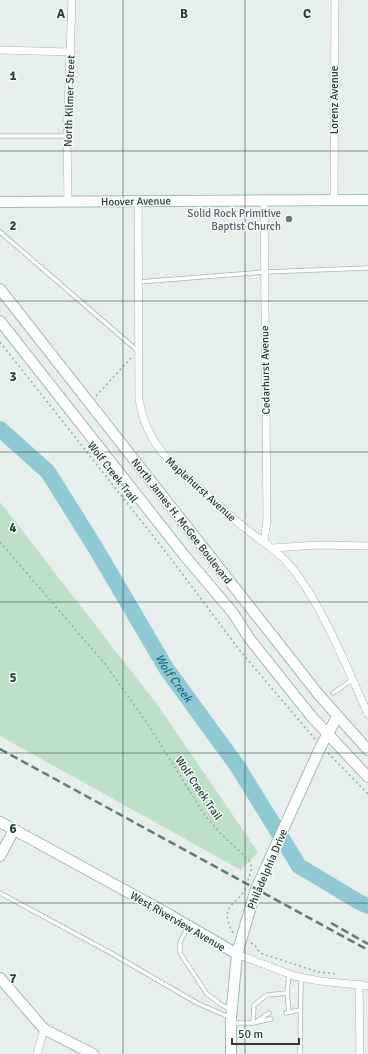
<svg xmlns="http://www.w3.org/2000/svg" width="368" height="1054" font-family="Signika,sans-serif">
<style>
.green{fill:#bfe0c8}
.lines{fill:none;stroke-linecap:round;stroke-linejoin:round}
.river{stroke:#8ec9d4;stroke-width:16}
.lane-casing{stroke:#a8b8b2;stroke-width:5}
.street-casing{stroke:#a8b8b2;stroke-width:8}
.secondary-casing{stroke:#a4bbb3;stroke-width:12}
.path{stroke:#86b3a5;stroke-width:1.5;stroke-dasharray:2 3;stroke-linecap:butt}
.lane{stroke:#fff;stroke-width:3.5}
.street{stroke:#fff;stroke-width:7}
.secondary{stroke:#fff;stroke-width:10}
.rail{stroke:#5f7d75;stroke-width:2.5;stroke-dasharray:8 4;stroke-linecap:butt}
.grid{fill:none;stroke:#24423a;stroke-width:1;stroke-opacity:0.55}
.worship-dot{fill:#6b7280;stroke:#f7fbf9;stroke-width:1.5}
.labels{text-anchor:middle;stroke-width:3;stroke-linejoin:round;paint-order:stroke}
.street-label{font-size:11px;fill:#24423a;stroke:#f7fbf9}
.worship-label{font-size:11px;fill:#5b616d;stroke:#f7fbf9;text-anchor:end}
.water-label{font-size:12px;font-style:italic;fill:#1c6f80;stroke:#f7fbf9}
.grid-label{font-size:13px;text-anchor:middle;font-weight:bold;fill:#24423a;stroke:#f7fbf9;stroke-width:3;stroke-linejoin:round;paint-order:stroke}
</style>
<rect width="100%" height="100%" fill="#e6efeb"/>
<path class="green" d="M0,502l159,205 99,145 -17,18 -241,-134z"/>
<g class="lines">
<path class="river" id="s1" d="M0,429l48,43 47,75 71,121 72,99 61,99 60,36 9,4"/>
<defs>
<g id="lane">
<path d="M0,136h67"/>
<path d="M0,232l138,119"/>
<path d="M138,282l127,-10 103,-4"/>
<path d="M333,693l19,-13"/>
<path d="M0,893l111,60 86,50 32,14"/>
<path d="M188,927l-8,15v11l27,41 15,11 9,5"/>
<path d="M289,974l-2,19 2,19"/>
<path d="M286,1013l14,-3"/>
<path d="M256,1022l13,-9"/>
<path d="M232,1023h21l18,-4"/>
<path d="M253,1023l1,-18 13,-10 20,-2"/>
<path d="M300,1054l1,-76"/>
</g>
<g id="street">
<path d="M0,50l71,2"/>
<path d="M334,200l1,-200"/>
<path d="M138,201l1,198c7,45 33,66 66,94 14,12 27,25 41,36 18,14 37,25 50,44 30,41 51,95 72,141"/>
<path d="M68,202l-1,-66 5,-136"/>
<path d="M264,541l3,-21 -3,-321"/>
<path d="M273,548l44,-3 51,1"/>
<path d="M237,954l57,22 26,5 48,5"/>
<path d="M359,984l1,70"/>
<path d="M37,1054l7,-25"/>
</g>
<g id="secondary">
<path d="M0,202l368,-2"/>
<path d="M0,289l319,406 49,55"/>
<path d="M0,321l184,234 49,58 16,25 62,78 57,61"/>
<path d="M0,822l170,93 67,39"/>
<path d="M0,856l14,-26"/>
<path d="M0,978l44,51 49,25"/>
<path d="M231,1054v-36l6,-64 19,-65 65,-143 16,-29"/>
</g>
</defs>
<use href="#lane" class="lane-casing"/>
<use href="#street" class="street-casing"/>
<use href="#secondary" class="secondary-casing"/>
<g class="path">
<path d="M0,342l172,218 69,92 74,87"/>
<path d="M96,396l35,-38"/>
<path d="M0,542l106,123 43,61 55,88 16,19 29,27 3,8 -5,15"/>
<path d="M328,753l40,41"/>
<path d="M233,933c-16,-30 6,-27 13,-46"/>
<path d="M251,943l4,2 5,8 58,19 20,2"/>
</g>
<use href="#lane" class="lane"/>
<use href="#street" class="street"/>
<use href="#secondary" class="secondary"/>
<g class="rail">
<path d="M0,749l368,201"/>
<path d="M331,923l37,21"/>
</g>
</g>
<path class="grid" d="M123,0v1054M245,0v1054M0,151h368M0,301h368M0,452h368M0,602h368M0,753h368M0,903h368"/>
<circle class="worship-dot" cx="289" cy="219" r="4"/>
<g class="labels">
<g class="street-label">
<text transform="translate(334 100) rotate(-90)" y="4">Lorenz Avenue</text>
<text transform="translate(69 101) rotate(-88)" y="4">North Kilmer Street</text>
<text transform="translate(136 201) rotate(-1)" y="4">Hoover Avenue</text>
<text transform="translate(265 370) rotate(-91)" y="4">Cedarhurst Avenue</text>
<text transform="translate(113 472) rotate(52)" y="4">Wolf Creek Trail</text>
<text transform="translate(201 489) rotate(42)" y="4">Maplehurst Avenue</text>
<text transform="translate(182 521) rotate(52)" y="4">North James H. McGee Boulevard</text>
<text transform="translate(199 788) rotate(56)" y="4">Wolf Creek Trail</text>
<text transform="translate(267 869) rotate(-67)" y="4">Philadelphia Drive</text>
<text transform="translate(178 921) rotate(30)" y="4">West Riverview Avenue</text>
</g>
<g class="worship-label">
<text x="281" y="217">Solid Rock Primitive<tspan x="281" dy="13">Baptist Church</tspan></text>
</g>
<g class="water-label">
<text dy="4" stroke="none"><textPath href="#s1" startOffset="306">Wolf Creek</textPath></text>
</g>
</g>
<g class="grid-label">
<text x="61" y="18">A</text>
<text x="184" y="18">B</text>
<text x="307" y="18">C</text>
<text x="13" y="80">1</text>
<text x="13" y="230">2</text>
<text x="13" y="381">3</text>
<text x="13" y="532">4</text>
<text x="13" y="682">5</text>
<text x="13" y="833">6</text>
<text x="13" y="983">7</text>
</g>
<path d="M232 1038v6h67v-6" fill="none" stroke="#24423a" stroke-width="2"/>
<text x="238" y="1038" font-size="12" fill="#24423a" stroke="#f7fbf9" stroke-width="3" paint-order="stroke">50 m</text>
</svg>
